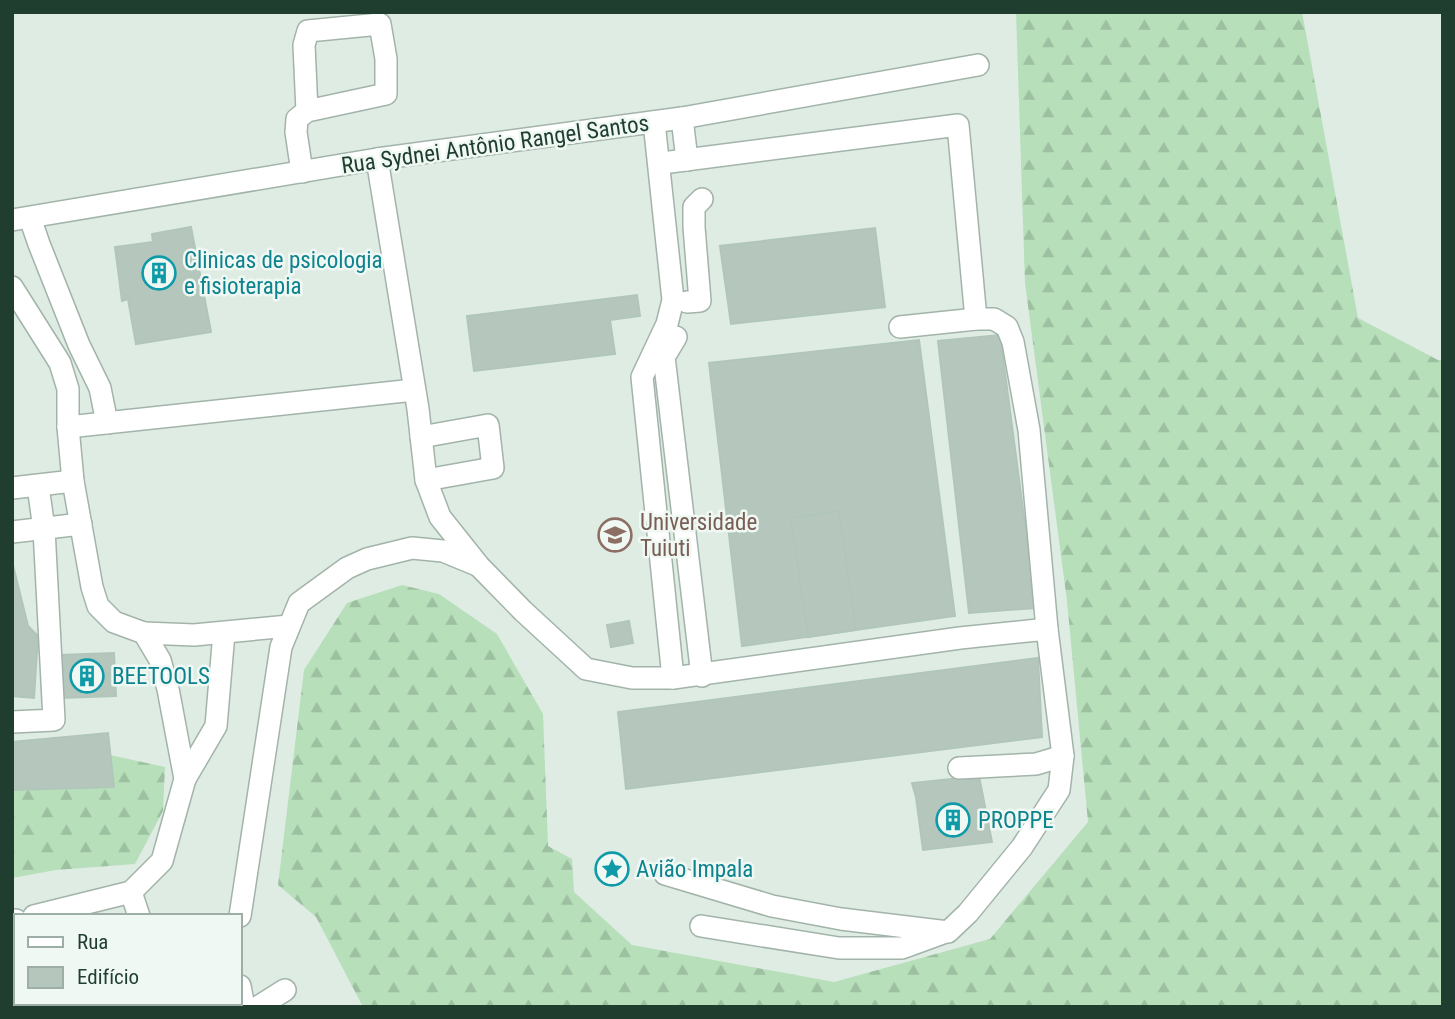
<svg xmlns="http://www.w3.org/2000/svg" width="1455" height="1019" font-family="'Roboto Condensed',sans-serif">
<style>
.forest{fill:url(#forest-firs)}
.building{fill:#b5c7bd;stroke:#b1c6ba;stroke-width:2}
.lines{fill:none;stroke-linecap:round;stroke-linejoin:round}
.minor-casing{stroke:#a2b4aa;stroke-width:24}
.minor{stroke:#fff;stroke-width:21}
.labels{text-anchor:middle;stroke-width:5;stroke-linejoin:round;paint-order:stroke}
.street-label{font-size:23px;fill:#1f3e30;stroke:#f0f8f3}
.culture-label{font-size:23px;fill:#0d838f;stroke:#f0f8f3;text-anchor:start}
.education-label{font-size:23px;fill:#785e54;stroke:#f0f8f3;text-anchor:start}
</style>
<defs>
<pattern id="forest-firs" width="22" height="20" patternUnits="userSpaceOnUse" patternTransform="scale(1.75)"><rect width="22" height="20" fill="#b6dfba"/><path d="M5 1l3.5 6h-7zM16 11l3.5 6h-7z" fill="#9cc0a0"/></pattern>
</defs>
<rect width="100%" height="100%" fill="#dfece4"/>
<g class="forest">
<path d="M1016,12h286l56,306 80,42h5v647h-1080l-47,-90 -38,-32 26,-215 43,-67 55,-18 37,9 58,40 46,80 5,132 24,13 2,33 58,53 202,37 156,-43 98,-117 -21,-221 -42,-318z"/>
<path d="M110,755l55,12 -2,44 -28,53 -79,6 -44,8v-88l101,-3z"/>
</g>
<g class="building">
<path d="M191,227l20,105 -75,12 -8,-45 -6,2 -7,-54 38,-5 -1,-8z"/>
<path d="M875,228l10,79 -154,17 -11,-78z"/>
<path d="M637,295l3,21 -30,4 5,34 -141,17 -7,-55z"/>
<path d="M1000,335l36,273 -67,5 -31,-272z"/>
<path d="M919,340l36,276 -213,30 -33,-283z"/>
<path d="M839,511l17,119 -48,7 -17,-119z"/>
<path d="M12,561l16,65 10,10 -4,62 -22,-2z"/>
<path d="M629,621l4,22 -22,4 -4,-22z"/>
<path d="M114,653l2,43 -56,2 -1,-43z"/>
<path d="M1038,658l4,79 -416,52 -8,-77z"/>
<path d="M108,733l6,54 -102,3v-48z"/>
<path d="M979,776l13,66 -69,8 -7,-53 -4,-14z"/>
</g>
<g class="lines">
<defs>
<g id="minor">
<path d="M682,118l5,42"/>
<path d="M654,122l19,178 -6,24 -25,53 31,301"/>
<path d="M377,159l41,250 8,71 14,37 39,49 44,45 63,58 46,9h41l287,-40 87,-9 16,127 -4,34 -37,57 -54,66 -20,19 -107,-13 -69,-13 -107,-32"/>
<path d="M670,162l288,-37 18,194 -76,8"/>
<path d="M302,172l-6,-40 1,-13 10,-8 79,-17v-35l-6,-35 -72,7 -4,14 3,66"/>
<path d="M30,218l9,26 40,101 21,43 7,35"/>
<path d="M12,220l365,-61 305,-41 296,-53"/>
<path d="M12,287l48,76 8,26v38l5,54 19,106 6,19 16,16 30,11 16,27 8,29 17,90 -23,82 -31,31 -97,24"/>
<path d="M687,302l13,-1 -6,-74v-20l8,-8"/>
<path d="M976,319h18l13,8 6,15 16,88 18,199"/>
<path d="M676,337l-12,20 38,319"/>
<path d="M68,427l346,-37"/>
<path d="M421,437l67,-12 5,43 -67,12"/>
<path d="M12,488l61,-7"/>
<path d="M12,532l69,-8"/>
<path d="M144,633l50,2 95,-9"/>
<path d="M12,722l42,-2 -10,-191 -6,-43"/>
<path d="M959,768l77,-4 27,-8"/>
<path d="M185,779l31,-53 8,-93"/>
<path d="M131,892l8,24"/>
<path d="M240,916l41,-269 18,-44 48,-35 20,-9 45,-11 31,3 34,14"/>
<path d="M12,920h4"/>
<path d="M701,926l138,22h63l41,-15"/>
<path d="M240,986l4,21"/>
<path d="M158,1003l1,4"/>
<path d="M258,1007l27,-17"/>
</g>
</defs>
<use href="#minor" class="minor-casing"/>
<use href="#minor" class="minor"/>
</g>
<defs>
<symbol id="building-ring" viewBox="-11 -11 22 22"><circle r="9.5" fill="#f0f8f3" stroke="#0f9aa8" stroke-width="1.5"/><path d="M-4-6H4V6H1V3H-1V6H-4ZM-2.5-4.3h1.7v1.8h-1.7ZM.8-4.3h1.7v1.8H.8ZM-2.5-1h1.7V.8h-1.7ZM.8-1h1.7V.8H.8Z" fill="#0f9aa8"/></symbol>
<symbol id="university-ring" viewBox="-11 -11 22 22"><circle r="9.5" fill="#f0f8f3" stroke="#8d6e63" stroke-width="1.5"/><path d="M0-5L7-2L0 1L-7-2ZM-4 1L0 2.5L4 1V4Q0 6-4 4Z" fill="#8d6e63"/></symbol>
<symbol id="sight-ring" viewBox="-11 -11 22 22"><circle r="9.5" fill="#f0f8f3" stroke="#0f9aa8" stroke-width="1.5"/><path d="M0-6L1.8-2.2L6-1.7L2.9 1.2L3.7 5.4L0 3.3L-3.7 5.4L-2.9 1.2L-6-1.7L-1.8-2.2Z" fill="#0f9aa8"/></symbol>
</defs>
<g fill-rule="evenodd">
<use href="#building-ring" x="140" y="254" width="38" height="38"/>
<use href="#university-ring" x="596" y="516" width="38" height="38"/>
<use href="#building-ring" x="68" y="657" width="38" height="38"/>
<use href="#building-ring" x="934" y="801" width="38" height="38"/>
<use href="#sight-ring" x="593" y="850" width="38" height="38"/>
</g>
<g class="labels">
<g class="street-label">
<text transform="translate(495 144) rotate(-8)" y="8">Rua Sydnei Antônio Rangel Santos</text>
</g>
<g class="culture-label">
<text x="184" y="268">Clinicas de psicologia<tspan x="184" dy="26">e fisioterapia</tspan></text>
<text x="112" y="684">BEETOOLS</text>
<text x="978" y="828">PROPPE</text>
<text x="636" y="877">Avião Impala</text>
</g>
<g class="education-label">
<text x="640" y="530">Universidade<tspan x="640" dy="26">Tuiuti</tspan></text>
</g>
</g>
<rect width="1455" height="1019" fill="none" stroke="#1f3e30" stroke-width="28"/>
<rect x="14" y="914" width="228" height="91" fill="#f0f8f3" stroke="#9caea5" stroke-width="2"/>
<rect x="28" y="937" width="35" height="10" fill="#ffffff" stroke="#9caea5" stroke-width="2"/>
<text x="77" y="949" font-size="21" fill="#1f3e30">Rua</text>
<rect x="28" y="967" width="35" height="21" fill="#b5c7bd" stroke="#9caea5" stroke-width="2"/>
<text x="77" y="984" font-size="21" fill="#1f3e30">Edifício</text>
</svg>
